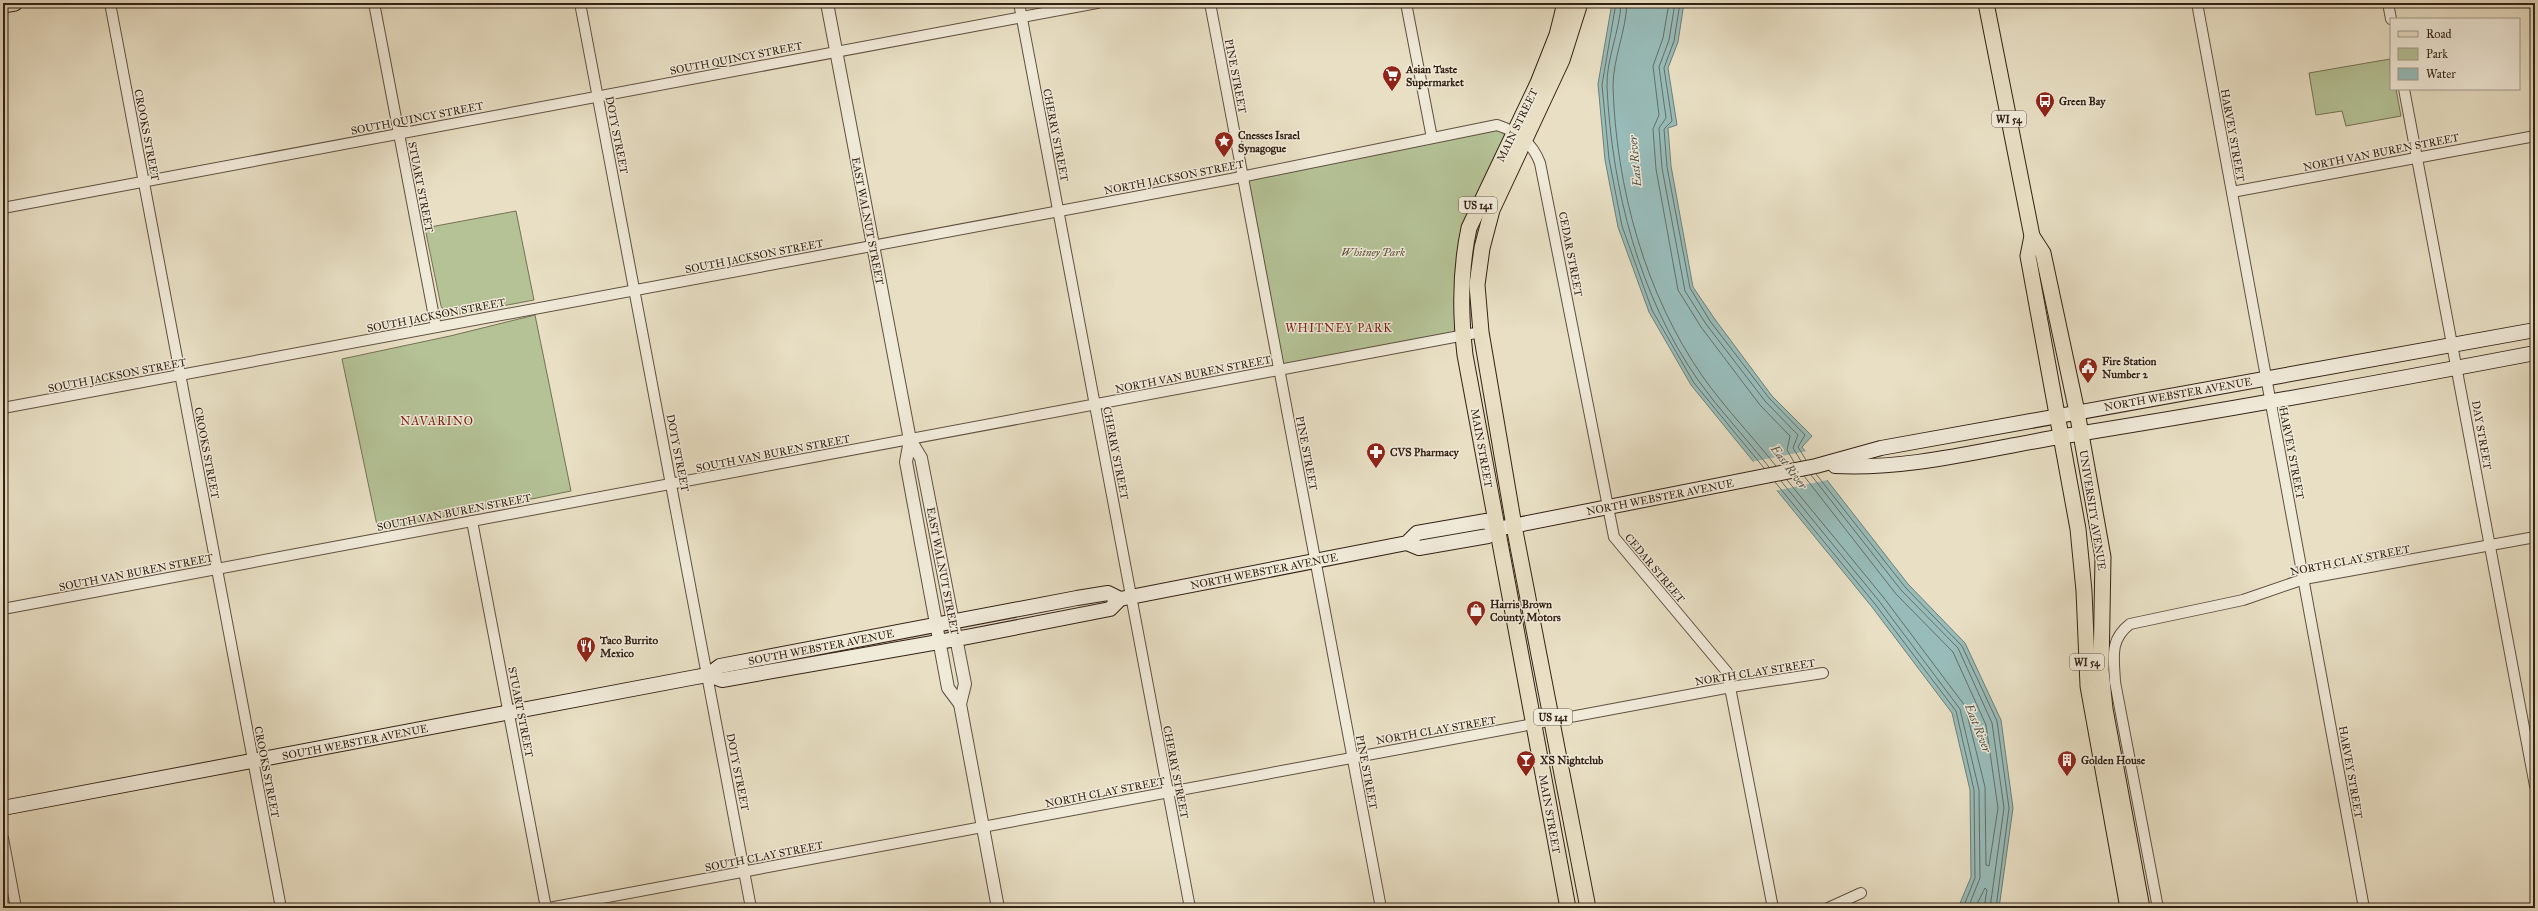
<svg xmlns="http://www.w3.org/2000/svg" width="2538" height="911" font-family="'IM FELL Great Primer',serif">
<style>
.green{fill:#b4c296;stroke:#747255}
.water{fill:#98bcb9;stroke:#707e77}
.pier{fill:#e8dfc4}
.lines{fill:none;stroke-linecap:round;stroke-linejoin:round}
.shore{stroke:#666e66;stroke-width:1}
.minor-casing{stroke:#605040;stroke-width:12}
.tertiary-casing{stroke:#605040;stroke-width:14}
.secondary-casing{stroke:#332114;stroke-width:16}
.primary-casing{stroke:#332114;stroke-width:17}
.minor{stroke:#f0ead9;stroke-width:10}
.tertiary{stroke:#f0ead9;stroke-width:12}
.secondary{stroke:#f0ead9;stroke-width:14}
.primary{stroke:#e8dfc4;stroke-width:15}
.labels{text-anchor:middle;stroke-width:3;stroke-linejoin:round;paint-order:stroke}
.shield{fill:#f0ead9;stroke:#6c5d4f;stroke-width:1}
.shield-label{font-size:10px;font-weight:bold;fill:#332114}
.street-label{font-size:11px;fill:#332114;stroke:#f0ead9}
.poi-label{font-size:11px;font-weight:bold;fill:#332114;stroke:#f0ead9;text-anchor:start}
.park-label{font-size:11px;font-style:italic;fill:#5a513b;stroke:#f0ead9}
.water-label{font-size:12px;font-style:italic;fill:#515046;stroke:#f0ead9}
.neighbourhood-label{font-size:12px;letter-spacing:1px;fill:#7a1f14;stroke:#f0ead9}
</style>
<rect width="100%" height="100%" fill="#e8dfc4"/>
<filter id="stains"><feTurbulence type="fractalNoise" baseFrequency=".005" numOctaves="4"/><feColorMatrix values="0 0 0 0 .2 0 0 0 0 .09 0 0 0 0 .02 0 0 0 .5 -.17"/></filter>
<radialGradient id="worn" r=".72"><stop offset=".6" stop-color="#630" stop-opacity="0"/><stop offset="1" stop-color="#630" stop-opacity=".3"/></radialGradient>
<g class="green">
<path d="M2390,59l1,30h5l5,27 -55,10 -4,-15 -26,4 -7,-42z"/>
<path d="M1497,125l15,5 -41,152 -2,53 -190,36 -36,-194z"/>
<path d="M516,211l18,89 -80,15 -8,-1 -5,-8 -16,-78z"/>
<path d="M535,315l36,176 -193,39 -36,-171 108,-23z"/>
</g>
<path class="water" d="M1612,3h72l-6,39 -10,26 9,57 -9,3 3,38 22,121 21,31 58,78 40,40 -10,11 14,19 92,118 57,59 36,77 12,88 -14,100h-41l13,-31 -1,-87 -18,-77 -80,-106 -181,-222 -42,-73 -31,-85 -13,-67 -7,-76z"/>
<path class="pier" d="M1807,451l21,29 -54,11 -23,-29z"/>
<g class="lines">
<g class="shore">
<path d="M1616,3l-14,82 7,74 13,67 30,84 42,73 70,85"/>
<path d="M1621,3c-1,28 -15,56 -14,84 5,102 32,209 91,293 22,31 48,58 71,87"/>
<path d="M1627,3c-1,28 -14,56 -14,83 3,101 32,208 90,291 22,31 49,59 73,89"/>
<path d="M1669,3l-6,35 -10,28 6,49 -6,14 3,40 22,121 23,37 59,78 30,31 -3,14 7,12"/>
<path d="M1675,3l-6,37 -10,27 7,51 -7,10 3,40 23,123 21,33 59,77 33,34 -5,13 8,13"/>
<path d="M1680,3l-6,38 -10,27 8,53 -8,8 3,38 23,121 20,33 59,77 36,37 -7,12 8,13"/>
<path d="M1816,474l89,113 57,59 35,75 12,87 -13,100"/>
<path d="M1811,475l90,115 57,58 34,75 12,85 -14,100"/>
<path d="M1787,480l97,118 81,108 20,81 1,78 3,1 9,-58 -12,-83 -33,-73 -57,-58 -92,-118"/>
<path d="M1781,481l98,120 81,108 19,81 1,88 -12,30"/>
<path d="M1775,482l100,122 81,107 18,79 1,88 -12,30"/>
<path d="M1975,908l10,-20 2,2 -3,18"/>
</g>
<defs>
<g id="minor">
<path d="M110,3l171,905"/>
<path d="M374,3l62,324"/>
<path d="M580,3l171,905"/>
<path d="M1019,3l171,905"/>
<path d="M1210,3l171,905"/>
<path d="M1406,3l26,135"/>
<path d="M2197,3l167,905"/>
<path d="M2388,3l3,16"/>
<path d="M2404,89l131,697"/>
<path d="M2232,192l303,-56"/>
<path d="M3,208l1094,-205"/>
<path d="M3,408l1228,-229 266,-54c21,7 35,17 43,38l74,374 113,135 46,236"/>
<path d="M472,521l74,387"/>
<path d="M3,609l1478,-277"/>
<path d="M3,838l13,70"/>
<path d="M549,908l1182,-221 92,-14"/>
<path d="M1828,908l33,-15"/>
<path d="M2158,908l-43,-226c-1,-24 -6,-42 15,-58l113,-24 61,-21 231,-42"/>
</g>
<g id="tertiary">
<path d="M827,3l83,437 -4,22 42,226 12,16"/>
<path d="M910,440l11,18 44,226 -5,20 38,204"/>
</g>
<g id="secondary">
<path d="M1835,466c78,4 154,-18 230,-30 157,-25 313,-53 470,-83"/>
<path d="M1407,543l12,5 69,-12 9,-7 319,-63 65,-18 654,-118"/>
<path d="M708,675l12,-9 357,-68 31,-5 12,6"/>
<path d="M3,808l693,-131 12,-2 14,5 245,-43 143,-28 10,-10 287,-56 10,-10 69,-12 11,8"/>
</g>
<g id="primary">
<path d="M1565,3l-8,32 -19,48 -69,145c-9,42 -9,84 -4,127l103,553"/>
<path d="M1580,3l-18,57 -70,150 -10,38 -5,37 4,47 33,194 74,382"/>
<path d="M1986,3l46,233 -4,20 50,273 6,62 4,95 40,222"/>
<path d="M3,5l12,-2"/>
<path d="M2032,236l11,17 34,159 26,145 -2,113 4,39 37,199"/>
</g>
</defs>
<use href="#minor" class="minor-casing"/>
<use href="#tertiary" class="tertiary-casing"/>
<use href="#secondary" class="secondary-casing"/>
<use href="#primary" class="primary-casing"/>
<use href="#minor" class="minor"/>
<use href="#tertiary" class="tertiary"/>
<use href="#secondary" class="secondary"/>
<use href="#primary" class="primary"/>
</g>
<defs>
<symbol id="supermarket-pin" viewBox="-11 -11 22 30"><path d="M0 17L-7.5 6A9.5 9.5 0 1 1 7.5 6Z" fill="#8f2418" stroke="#f0ead9"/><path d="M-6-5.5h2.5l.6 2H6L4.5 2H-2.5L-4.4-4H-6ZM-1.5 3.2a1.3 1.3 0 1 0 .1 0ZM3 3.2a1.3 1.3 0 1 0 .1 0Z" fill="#fff"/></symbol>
<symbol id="bus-pin" viewBox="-11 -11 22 30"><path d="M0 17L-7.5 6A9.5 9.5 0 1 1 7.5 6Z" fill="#8f2418" stroke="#f0ead9"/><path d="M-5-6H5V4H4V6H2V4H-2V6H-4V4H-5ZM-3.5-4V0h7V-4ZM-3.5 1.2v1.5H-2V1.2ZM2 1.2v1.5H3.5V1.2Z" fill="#fff"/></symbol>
<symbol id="sight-pin" viewBox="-11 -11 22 30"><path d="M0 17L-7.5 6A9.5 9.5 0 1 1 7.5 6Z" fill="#8f2418" stroke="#f0ead9"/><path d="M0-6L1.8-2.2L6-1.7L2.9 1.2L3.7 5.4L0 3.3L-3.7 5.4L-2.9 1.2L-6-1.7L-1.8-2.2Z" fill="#fff"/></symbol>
<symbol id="civic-pin" viewBox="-11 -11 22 30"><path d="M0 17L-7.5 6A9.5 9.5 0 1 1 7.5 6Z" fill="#8f2418" stroke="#f0ead9"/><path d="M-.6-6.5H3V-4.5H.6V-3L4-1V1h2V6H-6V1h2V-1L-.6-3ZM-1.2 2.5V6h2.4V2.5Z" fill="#fff"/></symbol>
<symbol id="pharmacy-pin" viewBox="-11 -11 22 30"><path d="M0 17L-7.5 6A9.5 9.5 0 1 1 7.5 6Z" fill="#8f2418" stroke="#f0ead9"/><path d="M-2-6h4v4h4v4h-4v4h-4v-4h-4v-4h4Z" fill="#fff"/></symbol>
<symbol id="shop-pin" viewBox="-11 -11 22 30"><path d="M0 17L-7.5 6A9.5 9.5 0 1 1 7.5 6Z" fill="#8f2418" stroke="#f0ead9"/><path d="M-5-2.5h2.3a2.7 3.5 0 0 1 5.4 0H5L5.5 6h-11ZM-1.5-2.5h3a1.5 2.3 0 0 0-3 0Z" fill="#fff"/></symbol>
<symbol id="restaurant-pin" viewBox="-11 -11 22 30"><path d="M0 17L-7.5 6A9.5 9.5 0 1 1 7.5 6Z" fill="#8f2418" stroke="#f0ead9"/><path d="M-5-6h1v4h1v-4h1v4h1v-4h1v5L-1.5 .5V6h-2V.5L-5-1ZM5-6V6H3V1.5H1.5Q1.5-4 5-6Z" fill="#fff"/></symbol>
<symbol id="bar-pin" viewBox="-11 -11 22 30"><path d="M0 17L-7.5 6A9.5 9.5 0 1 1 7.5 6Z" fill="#8f2418" stroke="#f0ead9"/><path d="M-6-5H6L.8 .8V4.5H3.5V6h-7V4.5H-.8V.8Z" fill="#fff"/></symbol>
<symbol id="building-pin" viewBox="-11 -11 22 30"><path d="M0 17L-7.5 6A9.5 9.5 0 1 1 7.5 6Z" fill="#8f2418" stroke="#f0ead9"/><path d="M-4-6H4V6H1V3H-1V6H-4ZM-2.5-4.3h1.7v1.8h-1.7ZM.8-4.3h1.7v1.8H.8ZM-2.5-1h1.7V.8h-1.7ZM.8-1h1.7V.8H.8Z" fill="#fff"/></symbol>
</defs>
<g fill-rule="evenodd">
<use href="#supermarket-pin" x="1381" y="64" width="22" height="30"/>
<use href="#bus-pin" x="2034" y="90" width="22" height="30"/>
<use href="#sight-pin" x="1213" y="130" width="22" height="30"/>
<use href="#civic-pin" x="2077" y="356" width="22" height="30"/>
<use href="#pharmacy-pin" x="1365" y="441" width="22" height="30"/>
<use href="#shop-pin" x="1465" y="599" width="22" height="30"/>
<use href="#restaurant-pin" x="575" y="635" width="22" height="30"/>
<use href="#bar-pin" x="1515" y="749" width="22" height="30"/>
<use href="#building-pin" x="2056" y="749" width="22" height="30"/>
</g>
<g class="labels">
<g class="shield">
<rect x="1992" y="111" width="34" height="16" rx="3"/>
<rect x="1459" y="197" width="38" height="16" rx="3"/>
<rect x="2070" y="654" width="34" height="16" rx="3"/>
<rect x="1534" y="709" width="38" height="16" rx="3"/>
</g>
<g class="shield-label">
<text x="2009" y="123">WI 54</text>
<text x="1478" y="209">US 141</text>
<text x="2087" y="666">WI 54</text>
<text x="1553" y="721">US 141</text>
</g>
<g class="street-label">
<text transform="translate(736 58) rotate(-11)" y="4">SOUTH QUINCY STREET</text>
<text transform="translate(1236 76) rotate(79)" y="4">PINE STREET</text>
<text transform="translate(417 118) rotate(-11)" y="4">SOUTH QUINCY STREET</text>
<text transform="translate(1517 125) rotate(-64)" y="4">MAIN STREET</text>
<text transform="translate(147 135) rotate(79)" y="4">CROOKS STREET</text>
<text transform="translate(617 135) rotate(79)" y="4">DOTY STREET</text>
<text transform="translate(1056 135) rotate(79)" y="4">CHERRY STREET</text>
<text transform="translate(2233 135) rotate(80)" y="4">HARVEY STREET</text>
<text transform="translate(2381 152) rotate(-11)" y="4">NORTH VAN BUREN STREET</text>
<text transform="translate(1174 177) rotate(-11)" y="4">NORTH JACKSON STREET</text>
<text transform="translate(421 187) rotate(79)" y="4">STUART STREET</text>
<text transform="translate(868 221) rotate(79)" y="4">EAST WALNUT STREET</text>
<text transform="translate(1571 254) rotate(79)" y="4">CEDAR STREET</text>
<text transform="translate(754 256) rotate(-11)" y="4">SOUTH JACKSON STREET</text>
<text transform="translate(436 315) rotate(-11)" y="4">SOUTH JACKSON STREET</text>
<text transform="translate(1193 374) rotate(-11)" y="4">NORTH VAN BUREN STREET</text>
<text transform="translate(117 375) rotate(-11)" y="4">SOUTH JACKSON STREET</text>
<text transform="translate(2178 394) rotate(-10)" y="4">NORTH WEBSTER AVENUE</text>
<text transform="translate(2482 435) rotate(80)" y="4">DAY STREET</text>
<text transform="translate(1482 448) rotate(80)" y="4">MAIN STREET</text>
<text transform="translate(207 453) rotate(79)" y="4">CROOKS STREET</text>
<text transform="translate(678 453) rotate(79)" y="4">DOTY STREET</text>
<text transform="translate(773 453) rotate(-11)" y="4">SOUTH VAN BUREN STREET</text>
<text transform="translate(1116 453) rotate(79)" y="4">CHERRY STREET</text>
<text transform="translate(1307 453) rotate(79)" y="4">PINE STREET</text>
<text transform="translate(2292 453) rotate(79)" y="4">HARVEY STREET</text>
<text transform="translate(1660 497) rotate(-11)" y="4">NORTH WEBSTER AVENUE</text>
<text transform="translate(2093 510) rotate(81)" y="4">UNIVERSITY AVENUE</text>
<text transform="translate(454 512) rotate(-11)" y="4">SOUTH VAN BUREN STREET</text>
<text transform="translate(2350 560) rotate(-11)" y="4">NORTH CLAY STREET</text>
<text transform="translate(1655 568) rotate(50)" y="4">CEDAR STREET</text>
<text transform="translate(943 571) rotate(79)" y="4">EAST WALNUT STREET</text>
<text transform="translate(1264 571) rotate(-11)" y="4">NORTH WEBSTER AVENUE</text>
<text transform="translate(136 572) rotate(-11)" y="4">SOUTH VAN BUREN STREET</text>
<text transform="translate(821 647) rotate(-11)" y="4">SOUTH WEBSTER AVENUE</text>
<text transform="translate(1755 672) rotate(-9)" y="4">NORTH CLAY STREET</text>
<text transform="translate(521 712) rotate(79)" y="4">STUART STREET</text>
<text transform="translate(1436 730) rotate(-10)" y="4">NORTH CLAY STREET</text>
<text transform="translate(355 742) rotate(-11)" y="4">SOUTH WEBSTER AVENUE</text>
<text transform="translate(267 772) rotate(79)" y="4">CROOKS STREET</text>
<text transform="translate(738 772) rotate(79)" y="4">DOTY STREET</text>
<text transform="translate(1176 772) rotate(79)" y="4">CHERRY STREET</text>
<text transform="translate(1367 772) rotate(79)" y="4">PINE STREET</text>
<text transform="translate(2351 772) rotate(80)" y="4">HARVEY STREET</text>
<text transform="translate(1105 792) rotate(-11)" y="4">NORTH CLAY STREET</text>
<text transform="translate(1550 814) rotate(80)" y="4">MAIN STREET</text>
<text transform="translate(764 856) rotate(-11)" y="4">SOUTH CLAY STREET</text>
</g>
<g class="poi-label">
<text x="1406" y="73">Asian Taste<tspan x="1406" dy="13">Supermarket</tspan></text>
<text x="2059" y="105">Green Bay</text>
<text x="1238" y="139">Cnesses Israel<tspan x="1238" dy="13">Synagogue</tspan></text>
<text x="2102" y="365">Fire Station<tspan x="2102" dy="13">Number 2</tspan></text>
<text x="1390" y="456">CVS Pharmacy</text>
<text x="1490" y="608">Harris Brown<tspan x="1490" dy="13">County Motors</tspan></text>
<text x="600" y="644">Taco Burrito<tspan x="600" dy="13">Mexico</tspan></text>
<text x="1540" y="764">XS Nightclub</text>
<text x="2081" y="764">Golden House</text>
</g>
<g class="park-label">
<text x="1373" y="256">Whitney Park</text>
</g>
<g class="water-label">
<text transform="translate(1635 161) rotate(-95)" y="4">East River</text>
<text transform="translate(1789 467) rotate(53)" y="4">East River</text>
<text transform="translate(1978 728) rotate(68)" y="4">East River</text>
</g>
<g class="neighbourhood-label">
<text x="1339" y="332">WHITNEY PARK</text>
<text x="437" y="425">NAVARINO</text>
</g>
</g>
<rect width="2538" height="911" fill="none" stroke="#e8dfc4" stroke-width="16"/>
<rect x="4" y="4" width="2530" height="903" fill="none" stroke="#332114" stroke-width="2"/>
<rect x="8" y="8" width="2522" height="895" fill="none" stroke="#332114"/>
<rect x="2390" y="18" width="130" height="72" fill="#f0ead9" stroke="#a49a8a"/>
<rect x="2398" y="31" width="20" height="6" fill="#e8dfc4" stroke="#a49a8a"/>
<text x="2426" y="38" font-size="12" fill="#332114">Road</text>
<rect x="2398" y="48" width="20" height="12" fill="#b4c296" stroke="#a49a8a"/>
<text x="2426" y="58" font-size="12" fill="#332114">Park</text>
<rect x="2398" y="68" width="20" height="12" fill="#98bcb9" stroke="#a49a8a"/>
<text x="2426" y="78" font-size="12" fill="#332114">Water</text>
<rect width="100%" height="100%" filter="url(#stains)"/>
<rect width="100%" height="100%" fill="url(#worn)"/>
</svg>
